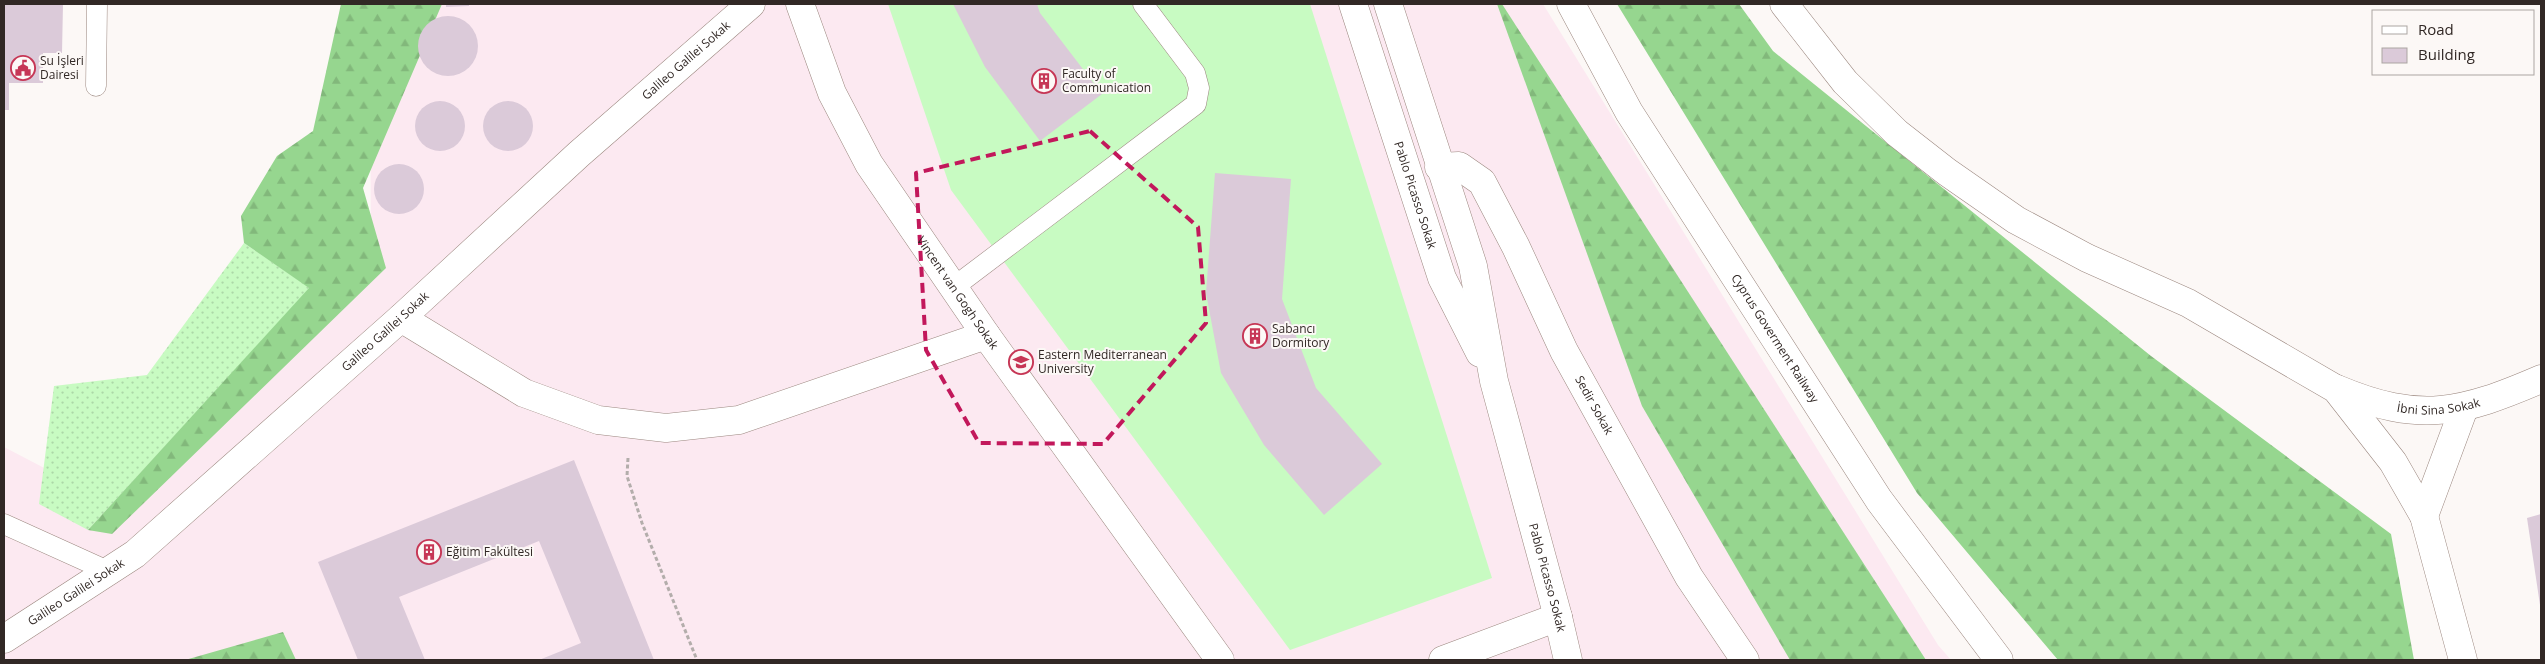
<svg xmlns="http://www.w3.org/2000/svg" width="2545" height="664" font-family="'Open Sans',sans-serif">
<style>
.education{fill:#fce9f1}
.grass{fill:url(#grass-dots)}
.forest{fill:url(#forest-firs)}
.garden{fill:#c8fbc2}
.building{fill:#dbcad9}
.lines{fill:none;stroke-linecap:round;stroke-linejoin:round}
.service-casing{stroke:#9b877f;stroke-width:21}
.minor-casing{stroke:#9b877f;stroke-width:29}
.secondary-casing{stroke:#9b877f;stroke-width:29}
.path{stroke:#b3adab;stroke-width:3;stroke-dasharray:4 2.5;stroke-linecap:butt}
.service{stroke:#fff;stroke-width:20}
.minor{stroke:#fff;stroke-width:28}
.secondary{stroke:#fff;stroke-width:28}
.marked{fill:none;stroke:#c2185b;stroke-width:4;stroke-dasharray:10 6;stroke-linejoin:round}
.labels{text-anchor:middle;stroke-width:4;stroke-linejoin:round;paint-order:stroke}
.street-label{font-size:12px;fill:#312825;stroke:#fcf8f6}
.poi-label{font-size:12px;fill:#312825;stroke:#fcf8f6;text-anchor:start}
</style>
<defs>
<pattern id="grass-dots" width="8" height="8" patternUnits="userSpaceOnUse" patternTransform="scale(1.25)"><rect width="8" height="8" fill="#c8fbc2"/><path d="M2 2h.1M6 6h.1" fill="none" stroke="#acd7a7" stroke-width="1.8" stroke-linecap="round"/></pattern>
<pattern id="forest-firs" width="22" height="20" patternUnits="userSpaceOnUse" patternTransform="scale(1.25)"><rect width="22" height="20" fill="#96d68f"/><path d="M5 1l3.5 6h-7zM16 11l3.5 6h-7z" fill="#82b87b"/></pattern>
</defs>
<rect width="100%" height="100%" fill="#fcf8f6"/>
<path class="education" d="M370,4h1173l395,641 13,15h-1947v-213l115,60 252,-230z"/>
<path class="grass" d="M244,243l66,45 -222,242 -49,-26 15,-118 93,-11z"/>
<g class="forest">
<path d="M341,4h101l-79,184 23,80 -274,266 -24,-4 221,-242 -65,-45 -3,-27 36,-60 36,-25z"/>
<path d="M1497,4h5l424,656h-136l-148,-254z"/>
<path d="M1617,4h122l34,47 378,305 240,178 23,126h-356l-141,-167z"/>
<path d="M283,632l13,28h-111z"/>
</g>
<path class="garden" d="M888,4h422l182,574 -202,72 -339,-460z"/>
<g class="building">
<path d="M4,4h59l-1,49h-19v30h-34v27h-5z"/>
<path d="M446,4h23v2l-23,1z"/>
<path d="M953,4h84l3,9 62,81 -62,47 -55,-74z"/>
<circle cx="448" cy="46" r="30"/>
<circle cx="508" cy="126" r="25"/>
<circle cx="440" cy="126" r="25"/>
<circle cx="399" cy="189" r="25"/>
<path d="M1215,173l76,6 -9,120 34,89 66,76 -58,51 -60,-70 -43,-72 -15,-80z"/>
<path d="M574,460l80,200h-115l42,-17 -42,-102 -140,56 26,63h-67l-40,-98z"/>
<path d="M2541,514v91h-1l-13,-87z"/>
</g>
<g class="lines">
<defs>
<g id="service">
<path d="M96,86l1,-82"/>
<path d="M954,287l242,-183 3,-16 -4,-15 -52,-69"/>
<path d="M4,524l106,48"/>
</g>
<g id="minor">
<path id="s1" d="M800,4l32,89 37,71 117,171 234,325"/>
<path id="s2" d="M1353,4l89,274 38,75"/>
<path id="s3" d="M1388,4l85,262 21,115 64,236 10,43"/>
<path d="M1784,4l61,78 52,51 50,39 69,48 71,38 101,45 148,86 57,73 31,54 39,144"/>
<path id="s4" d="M1439,167l20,-1 23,16 34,65 48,104 125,226 56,83"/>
<path d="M401,318l123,75 74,27 68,8 73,-8 247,-85"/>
<path id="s5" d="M2337,389c83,35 125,24 204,-10"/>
<path d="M2424,516l40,-108"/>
<path id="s6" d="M4,639l131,-85 266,-236 178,-164 172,-150"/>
<path d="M1443,660l115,-43"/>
</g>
<g id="secondary">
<path id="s7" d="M1571,4l58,108 250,388 120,160"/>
</g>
</defs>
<use href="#service" class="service-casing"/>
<use href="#minor" class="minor-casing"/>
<use href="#secondary" class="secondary-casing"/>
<path class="path" d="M628,458l-1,18 15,47 55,137"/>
<use href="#service" class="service"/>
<use href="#minor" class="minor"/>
<use href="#secondary" class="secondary"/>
</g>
<path class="marked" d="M1090,131l108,96 8,96 -103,121 -124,-1 -53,-93 -10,-177z"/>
<defs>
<symbol id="civic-ring" viewBox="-11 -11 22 22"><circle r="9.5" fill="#fcf8f6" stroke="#c63655" stroke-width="1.5"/><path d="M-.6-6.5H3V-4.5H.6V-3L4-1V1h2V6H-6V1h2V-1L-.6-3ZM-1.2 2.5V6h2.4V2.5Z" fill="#c63655"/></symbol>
<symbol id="building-ring" viewBox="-11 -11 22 22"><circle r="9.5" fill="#fcf8f6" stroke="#c63655" stroke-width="1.5"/><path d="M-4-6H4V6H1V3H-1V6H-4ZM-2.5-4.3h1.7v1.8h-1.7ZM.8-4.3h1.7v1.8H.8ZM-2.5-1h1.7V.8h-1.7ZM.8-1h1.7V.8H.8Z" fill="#c63655"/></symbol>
<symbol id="university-ring" viewBox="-11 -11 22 22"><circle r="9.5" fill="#fcf8f6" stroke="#c63655" stroke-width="1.5"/><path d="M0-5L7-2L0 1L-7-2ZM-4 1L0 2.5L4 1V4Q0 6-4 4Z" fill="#c63655"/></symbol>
</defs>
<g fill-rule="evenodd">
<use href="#civic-ring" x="9" y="54" width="28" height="28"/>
<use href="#building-ring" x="1030" y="67" width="28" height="28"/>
<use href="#building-ring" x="1241" y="322" width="28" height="28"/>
<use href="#university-ring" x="1007" y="348" width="28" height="28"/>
<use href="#building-ring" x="415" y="538" width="28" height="28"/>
</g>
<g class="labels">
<g class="street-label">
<text dy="4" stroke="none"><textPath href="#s6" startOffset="896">Galileo Galilei Sokak</textPath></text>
<text dy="4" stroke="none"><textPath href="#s2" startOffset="201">Pablo Picasso Sokak</textPath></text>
<text dy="4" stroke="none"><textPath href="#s1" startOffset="331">Vincent van Gogh Sokak</textPath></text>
<text dy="4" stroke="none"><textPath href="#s6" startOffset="491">Galileo Galilei Sokak</textPath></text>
<text dy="4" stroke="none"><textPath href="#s7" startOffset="392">Cyprus Goverment Railway</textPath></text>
<text dy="4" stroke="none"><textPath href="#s5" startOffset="105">İbni Sina Sokak</textPath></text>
<text dy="4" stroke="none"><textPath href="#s4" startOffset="298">Sedir Sokak</textPath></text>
<text dy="4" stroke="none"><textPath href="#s3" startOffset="596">Pablo Picasso Sokak</textPath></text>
<text dy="4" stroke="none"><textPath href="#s6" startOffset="86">Galileo Galilei Sokak</textPath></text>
</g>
<g class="poi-label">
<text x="40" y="65">Su İşleri<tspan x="40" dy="14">Dairesi</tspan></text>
<text x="1062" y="78">Faculty of<tspan x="1062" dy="14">Communication</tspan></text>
<text x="1272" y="333">Sabancı<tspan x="1272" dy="14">Dormitory</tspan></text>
<text x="1038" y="359">Eastern Mediterranean<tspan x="1038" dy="14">University</tspan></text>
<text x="446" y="556">Eğitim Fakültesi</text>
</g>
</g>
<rect width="2545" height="664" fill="none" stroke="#312825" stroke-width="10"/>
<rect x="2372" y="10" width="162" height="65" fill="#fcf8f6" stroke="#aba5a2"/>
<rect x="2382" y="26" width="25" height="8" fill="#ffffff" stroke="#aba5a2"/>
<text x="2418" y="35" font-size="15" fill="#312825">Road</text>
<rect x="2382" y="48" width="25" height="15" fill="#dbcad9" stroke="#aba5a2"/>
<text x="2418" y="60" font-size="15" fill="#312825">Building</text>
</svg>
